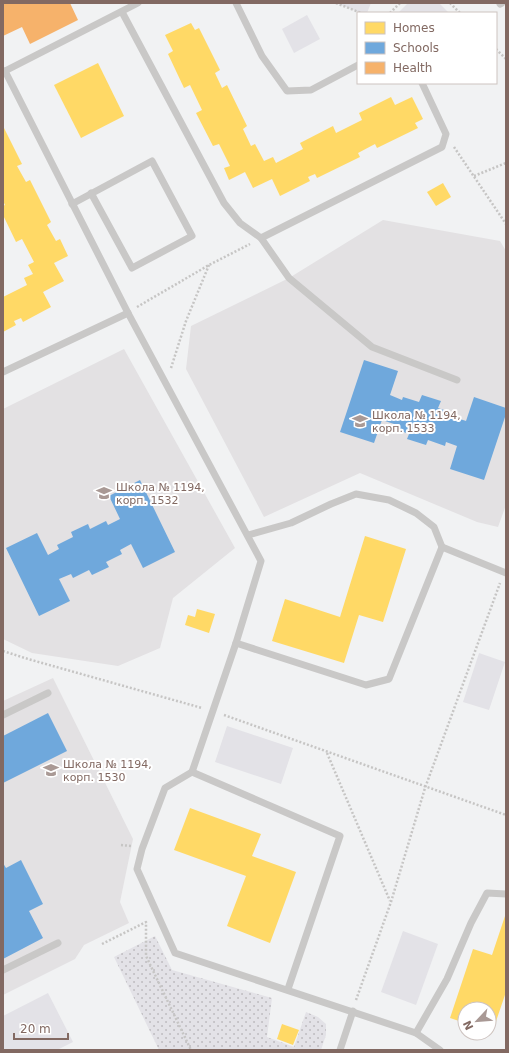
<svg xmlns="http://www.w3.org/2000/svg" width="509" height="1053" font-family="'DejaVu Sans',sans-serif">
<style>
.built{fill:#e3e1e3}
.grass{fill:url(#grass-dots)}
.park{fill:#e3e2e7}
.homes{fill:#ffd966}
.schools{fill:#6fa8dc}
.health{fill:#f6b26b}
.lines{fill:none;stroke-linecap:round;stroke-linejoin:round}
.path{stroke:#c6c5c4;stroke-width:2.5;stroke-dasharray:2 2;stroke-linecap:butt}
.lane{stroke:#c9c8c7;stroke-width:7}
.labels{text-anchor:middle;stroke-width:4;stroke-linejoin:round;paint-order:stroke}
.poi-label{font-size:11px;fill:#826962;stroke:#fff;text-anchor:start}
</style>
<defs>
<pattern id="grass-dots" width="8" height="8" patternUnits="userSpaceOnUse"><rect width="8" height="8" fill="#e3e2e7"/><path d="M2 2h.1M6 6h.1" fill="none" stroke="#bdbbbf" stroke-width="1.8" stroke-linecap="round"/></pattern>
</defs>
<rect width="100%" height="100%" fill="#f1f2f3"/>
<g class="built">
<path d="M383,220l117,21 6,10v254l-8,22 -21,-5 -117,-49 -96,44 -78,-148 5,-43 98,-48z"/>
<path d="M124,349l111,199 -62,50 -13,50 -42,18 -86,-13 -29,-14v-230z"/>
<path d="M53,678l80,161 -13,63 9,21 -45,22 -9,14 -72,36v-294z"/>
</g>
<path class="grass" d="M155,936l17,34 100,28 -5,39 27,10 12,-35 12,5 8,7v11l-5,15h-162l-45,-93z"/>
<g class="park">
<path d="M336,3h35l-4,10h-6z"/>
<path d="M408,3h31l10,10h-51z"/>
<path d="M307,15l13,24 -26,14 -12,-24z"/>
<path d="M479,653l26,9 -16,48 -26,-8z"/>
<path d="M227,726l66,22 -12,36 -66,-22z"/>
<path d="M403,931l35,13 -22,61 -35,-13z"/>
<path d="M48,993l25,49 -16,8h-54v-34z"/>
</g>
<g class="homes">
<path d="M191,23l4,7 4,-2 21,42 -5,3 7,15 5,-3 20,41 -4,3 8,17 4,-2 9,17 9,-4 3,6 27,-14 -3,-6 33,-17 3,7 26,-13 -3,-7 32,-16 4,8 17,-8 11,22 -8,4 3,5 -41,20 -2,-4 -17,9 2,4 -43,21 -2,-4 -7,3 2,4 -30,15 -8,-17 -19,9 -8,-16 -16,8 -5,-12 6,-2 -11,-22 -6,2 -17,-33 6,-3 -12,-25 -6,3 -16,-34 5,-3 -8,-16z"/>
<path d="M98,63l26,53 -43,22 -27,-53z"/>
<path d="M3,126l19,38 -5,2 9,16 4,-2 21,42 -4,3 9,16 4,-2 8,17 -14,7 10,18 -21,11 8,15 -28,15 -2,-4 -7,3 2,4 -13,7v-35l24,-12 -3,-7 9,-4 -5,-9 6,-3 -12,-23 -6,3 -13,-27v-9l2,-1 -2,-4z"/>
<path d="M443,183l8,14 -15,9 -9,-14z"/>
<path d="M365,536l41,13 -23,73 -24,-7 -15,48 -72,-22 13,-42 55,18z"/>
<path d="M197,609l18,5 -6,19 -24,-8 3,-10 7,2z"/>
<path d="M190,808l71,26 -9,22 44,16 -26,71 -43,-17 19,-50 -72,-26z"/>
<path d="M506,913v79l-14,41 -3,-2v-22h-24v14l-15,-5 23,-69 19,6z"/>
<path d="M282,1024l17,6 -6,15 -16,-6z"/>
</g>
<g class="schools">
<path d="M364,360l34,11 -8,24 12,5 1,-3 16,5 3,-7 19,6 -3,7 18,6 -2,3 12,4 8,-24 32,11v6l-22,66 -34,-11 7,-23 -11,-4 -1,4 -17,-6 -2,5 -19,-6 2,-5 -16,-6 1,-4 -12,-4 -8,23 -34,-11z"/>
<path d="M140,480l35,72 -32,16 -12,-24 -11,6 2,4 -16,8 3,5 -17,8 -3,-5 -16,8 -2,-4 -12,5 11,22 -31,15 -33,-68 31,-15 11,22 11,-6 -2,-4 16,-8 -2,-5 17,-8 2,5 16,-8 2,4 12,-6 -11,-23z"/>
<path d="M48,713l19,38 -64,32v-47z"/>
<path d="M21,860l22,44 -14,7 14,27 -40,21v-96l3,5z"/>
</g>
<path class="health" d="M3,3h67l8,17 -48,24 -8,-17 -19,9z"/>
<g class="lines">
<g class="path">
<path d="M336,3l25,10"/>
<path d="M450,3l10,10"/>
<path d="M390,13l10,-10"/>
<path d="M496,49l10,10"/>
<path d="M454,147l52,77"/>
<path d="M474,176l32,-13"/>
<path d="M137,307l72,-42 41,-21"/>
<path d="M171,368l15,-47 23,-56"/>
<path d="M3,651l25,8 174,49"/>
<path d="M224,715l282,100"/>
<path d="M327,753l63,148"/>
<path d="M121,845l10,1"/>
<path d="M102,944l44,-22v34l45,94"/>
<path d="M356,1000l35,-98 34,-114 75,-205"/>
</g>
<g class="lane">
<path d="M236,3l26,53 25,35 24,-1 47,-25"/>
<path d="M500,4l2,-1"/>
<path d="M122,12l102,191 16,20 21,15 181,-91 4,-13 -24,-51"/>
<path d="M5,71l133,-68"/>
<path d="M3,72l2,-1 123,242 133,248 -25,82 -44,129 -27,16 -23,61 -5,20 38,84 241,80 24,17"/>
<path d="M72,204l80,-43 40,75 -60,32 -41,-75"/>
<path d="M261,238l28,40 83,69 85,33"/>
<path d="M3,372l125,-59"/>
<path d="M442,547l64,26"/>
<path d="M236,643l130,42 23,-6 53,-132 -8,-20 -18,-14 -27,-13 -33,-6 -25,10 -40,19 -43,12"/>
<path d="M3,715l45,-22"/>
<path d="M192,772l148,64 -52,153"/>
<path d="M3,970l55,-27"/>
<path d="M416,1033l31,-54 24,-56 16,-30 19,1"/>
<path d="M340,1050l13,-39"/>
</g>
</g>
<defs>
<symbol id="school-bare" viewBox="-9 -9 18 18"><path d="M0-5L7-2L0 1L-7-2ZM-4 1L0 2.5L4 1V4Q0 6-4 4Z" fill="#a99995" stroke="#fff" stroke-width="2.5" paint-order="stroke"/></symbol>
</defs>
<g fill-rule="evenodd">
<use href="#school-bare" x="349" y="410" width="22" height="22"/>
<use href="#school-bare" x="93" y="482" width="22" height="22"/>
<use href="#school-bare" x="40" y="759" width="22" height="22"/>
</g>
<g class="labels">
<g class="poi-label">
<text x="372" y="419">Школа № 1194,<tspan x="372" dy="13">корп. 1533</tspan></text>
<text x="116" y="491">Школа № 1194,<tspan x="116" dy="13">корп. 1532</tspan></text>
<text x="63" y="768">Школа № 1194,<tspan x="63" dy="13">корп. 1530</tspan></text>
</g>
</g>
<rect width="509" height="1053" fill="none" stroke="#826962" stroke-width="8"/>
<rect x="357" y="12" width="140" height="72" fill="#ffffff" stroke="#cdc3c0"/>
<rect x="365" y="22" width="20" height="12" fill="#ffd966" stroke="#cdc3c0"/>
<text x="393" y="32" font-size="12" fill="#826962">Homes</text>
<rect x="365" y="42" width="20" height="12" fill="#6fa8dc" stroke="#cdc3c0"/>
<text x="393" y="52" font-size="12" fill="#826962">Schools</text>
<rect x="365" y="62" width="20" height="12" fill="#f6b26b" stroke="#cdc3c0"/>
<text x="393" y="72" font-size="12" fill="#826962">Health</text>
<g transform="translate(477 1021) rotate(244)"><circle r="19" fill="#ffffff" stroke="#cdc3c0"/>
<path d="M0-3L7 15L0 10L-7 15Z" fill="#a99995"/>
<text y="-6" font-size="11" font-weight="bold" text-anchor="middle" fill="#826962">N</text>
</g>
<path d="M14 1033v6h54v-6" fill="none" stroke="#826962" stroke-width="2"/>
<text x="20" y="1033" font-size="12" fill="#826962" stroke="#ffffff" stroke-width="3" paint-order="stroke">20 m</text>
</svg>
